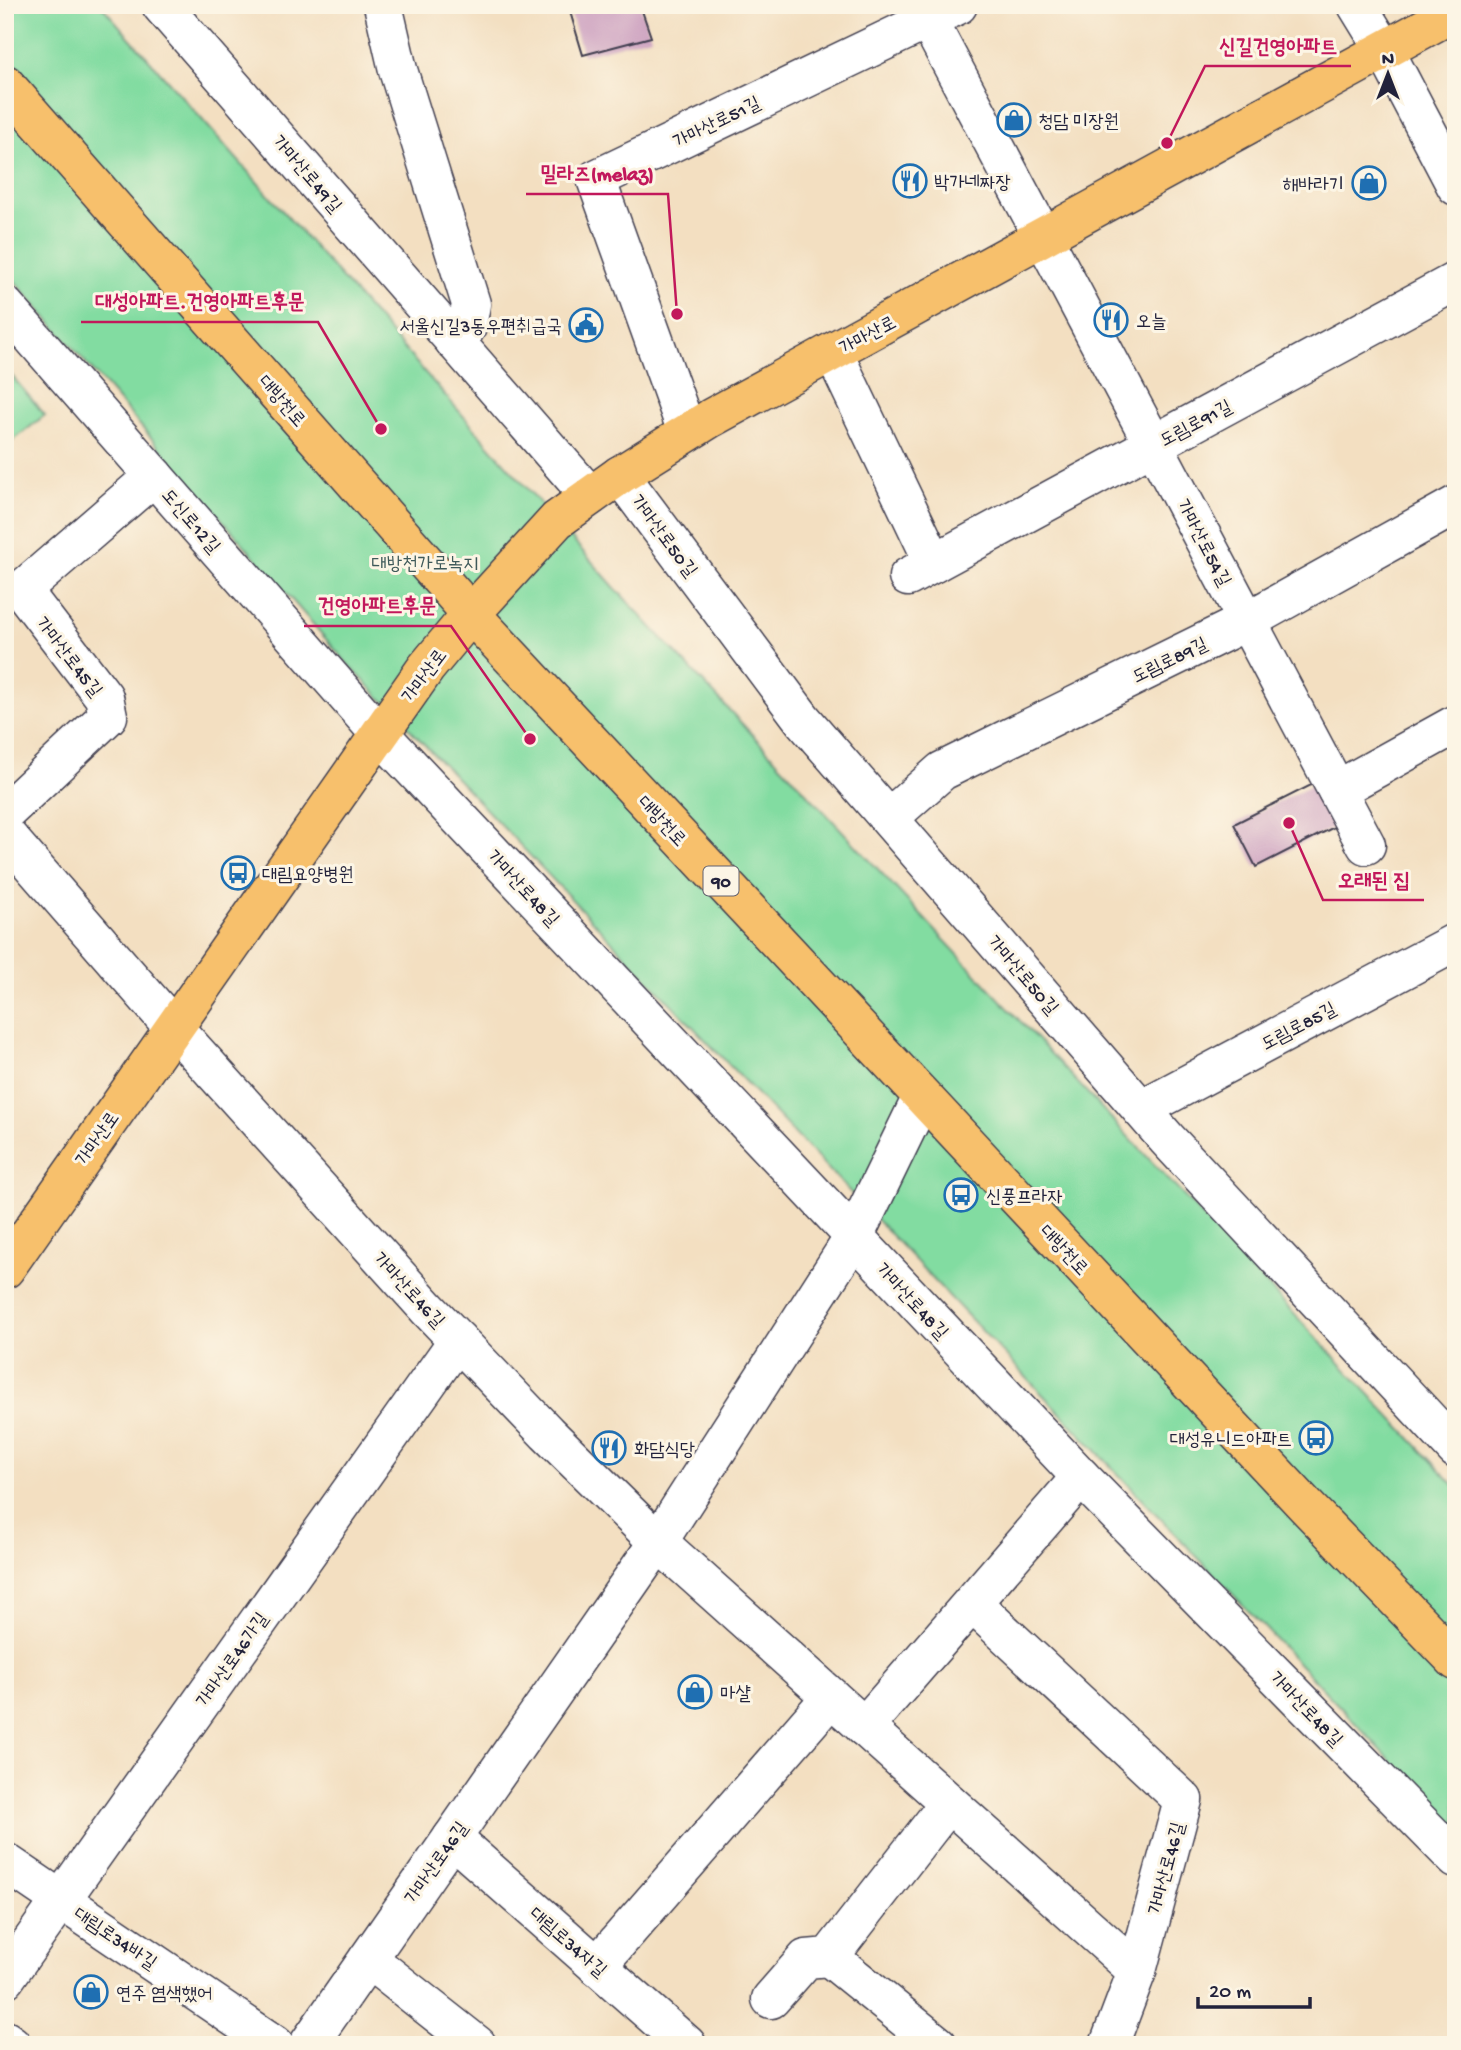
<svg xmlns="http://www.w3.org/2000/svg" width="1461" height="2050" font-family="'Gochi Hand','Poor Story',sans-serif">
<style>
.green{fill:#82dca1;stroke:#527f6e;stroke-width:2}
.building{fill:#c797bc}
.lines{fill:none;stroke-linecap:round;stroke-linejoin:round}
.minor-casing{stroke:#413e4f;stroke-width:41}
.major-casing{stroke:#413e4f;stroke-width:41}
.minor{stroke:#fff;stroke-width:38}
.major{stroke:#f7c06c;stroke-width:38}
.labels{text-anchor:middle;stroke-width:6;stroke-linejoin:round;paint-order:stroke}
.shield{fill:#fcf5e5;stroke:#63616e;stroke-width:2}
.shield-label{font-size:18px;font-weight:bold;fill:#22223b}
.poi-label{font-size:19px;fill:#22223b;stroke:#fcf5e5;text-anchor:start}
.street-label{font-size:19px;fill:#22223b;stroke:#fcf5e5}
.park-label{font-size:19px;fill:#3f5a5a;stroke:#fcf5e5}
.leader{fill:none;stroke:#c2185b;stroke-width:2.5}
.callout-dot{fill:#c2185b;stroke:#fcf5e5;stroke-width:2.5}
.callout-label{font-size:21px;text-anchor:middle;font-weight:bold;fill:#c2185b;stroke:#fcf5e5;stroke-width:6;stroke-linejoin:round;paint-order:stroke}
</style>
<rect width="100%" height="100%" fill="#fcf5e5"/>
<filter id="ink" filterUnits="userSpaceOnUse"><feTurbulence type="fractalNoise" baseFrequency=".0143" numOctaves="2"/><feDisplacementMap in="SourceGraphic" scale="14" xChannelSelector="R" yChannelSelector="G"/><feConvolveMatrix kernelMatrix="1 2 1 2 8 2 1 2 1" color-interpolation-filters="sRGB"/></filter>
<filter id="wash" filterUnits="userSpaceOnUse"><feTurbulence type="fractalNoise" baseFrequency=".00686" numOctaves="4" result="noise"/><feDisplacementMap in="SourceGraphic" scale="28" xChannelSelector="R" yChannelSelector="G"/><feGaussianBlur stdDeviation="1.57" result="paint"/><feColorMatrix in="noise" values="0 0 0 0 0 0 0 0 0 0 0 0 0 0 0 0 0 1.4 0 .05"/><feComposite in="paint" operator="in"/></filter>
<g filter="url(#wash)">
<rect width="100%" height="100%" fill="#f3dfc1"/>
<g class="green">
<path d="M5,5h96l514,583 841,899v342l-1111,-1168 -340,-391z"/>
<path d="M5,368l40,47 -40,32z"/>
</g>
<g id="blocks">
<g class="building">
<path d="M568,5h72l11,32 -68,18z"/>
<path d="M1321,780l23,42 -88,45 -22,-43z"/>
</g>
</g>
</g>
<g filter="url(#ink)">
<use href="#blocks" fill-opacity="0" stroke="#413e4f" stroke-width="2"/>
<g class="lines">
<defs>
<g id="minor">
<path d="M161,5l429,491"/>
<path d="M383,5l15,65 73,234 -4,23 -12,15"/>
<path d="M958,5l-30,15 438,825"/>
<path d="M1357,5l27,44 72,137"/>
<path d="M5,306l374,427 702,744 375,382"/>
<path d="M833,352l101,211"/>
<path d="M687,432l-91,-253 332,-159 -9,-15"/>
<path d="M620,475l183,245 364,419 289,310"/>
<path d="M908,577l548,-296"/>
<path d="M1337,790l119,-66"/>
<path d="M5,813l103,-97 -4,-19 -82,-107 132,-114"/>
<path d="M889,818l53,-47 305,-150 209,-116"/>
<path d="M5,834l168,193 254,281 120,125 111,109 479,429"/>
<path d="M1141,1109l315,-167"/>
<path d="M972,1603l211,197 -46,171 -28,74"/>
<path d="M864,1727l217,-250"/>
<path d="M452,1838l235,207"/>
<path d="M5,1862l270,183"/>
<path d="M829,1957l109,88"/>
<path d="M368,1959l109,86"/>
<path d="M597,1966l234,-269"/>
<path d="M5,1979l453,-639"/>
<path d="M771,1999l35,-40 23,-2 120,-154"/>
<path d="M5,2040l7,5"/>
<path d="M308,2045l350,-503 196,-305 68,-140"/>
</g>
<g id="major">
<path d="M5,84l466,530 835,892 150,155"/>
<path d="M5,1269l421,-601 45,-54 86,-94 63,-45 91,-57 745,-407"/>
</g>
</defs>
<use href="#minor" class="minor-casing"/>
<use href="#major" class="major-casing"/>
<use href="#minor" class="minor"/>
<use href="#major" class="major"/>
</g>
</g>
<defs>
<symbol id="shop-ring" viewBox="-11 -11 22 22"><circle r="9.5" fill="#fcf5e5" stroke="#1f6fb2" stroke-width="1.5"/><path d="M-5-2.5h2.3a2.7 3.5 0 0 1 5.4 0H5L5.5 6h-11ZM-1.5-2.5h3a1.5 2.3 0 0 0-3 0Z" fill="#1f6fb2"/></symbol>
<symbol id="restaurant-ring" viewBox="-11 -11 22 22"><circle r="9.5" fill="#fcf5e5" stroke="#1f6fb2" stroke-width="1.5"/><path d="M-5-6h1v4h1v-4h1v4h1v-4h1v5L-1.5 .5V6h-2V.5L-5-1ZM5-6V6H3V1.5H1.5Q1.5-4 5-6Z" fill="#1f6fb2"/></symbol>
<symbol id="civic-ring" viewBox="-11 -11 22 22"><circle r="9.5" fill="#fcf5e5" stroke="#1f6fb2" stroke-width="1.5"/><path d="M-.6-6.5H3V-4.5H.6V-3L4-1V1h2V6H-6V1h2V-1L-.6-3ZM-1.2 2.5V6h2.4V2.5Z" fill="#1f6fb2"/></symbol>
<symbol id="bus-ring" viewBox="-11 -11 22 22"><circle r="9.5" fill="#fcf5e5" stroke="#1f6fb2" stroke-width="1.5"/><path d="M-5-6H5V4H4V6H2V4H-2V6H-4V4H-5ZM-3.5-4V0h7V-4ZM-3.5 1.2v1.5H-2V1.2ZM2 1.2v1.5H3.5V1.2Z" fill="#1f6fb2"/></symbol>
</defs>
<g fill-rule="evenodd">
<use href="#shop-ring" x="995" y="101" width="38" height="38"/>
<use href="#restaurant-ring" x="891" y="162" width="38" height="38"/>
<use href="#shop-ring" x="1350" y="164" width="38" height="38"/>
<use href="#restaurant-ring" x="1092" y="301" width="38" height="38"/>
<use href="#civic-ring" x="567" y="306" width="38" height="38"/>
<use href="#bus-ring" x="219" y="854" width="38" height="38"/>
<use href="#bus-ring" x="942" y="1176" width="38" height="38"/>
<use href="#bus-ring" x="1297" y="1419" width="38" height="38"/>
<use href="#restaurant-ring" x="590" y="1429" width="38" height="38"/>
<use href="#shop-ring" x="676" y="1673" width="38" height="38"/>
<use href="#shop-ring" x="72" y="1973" width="38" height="38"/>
</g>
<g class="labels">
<rect class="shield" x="703.5" y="866.5" width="35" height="29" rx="5"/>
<g class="shield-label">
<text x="721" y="887">90</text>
</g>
<g class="poi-label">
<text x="1038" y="127">청담 미장원</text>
<text x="934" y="188">박가네짜장</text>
<text x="1344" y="190" text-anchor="end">해바라기</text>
<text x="1136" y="327">오늘</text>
<text x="562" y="332" text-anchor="end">서울신길3동우편취급국</text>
<text x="262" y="880">대림요양병원</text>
<text x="986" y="1202">신풍프라자</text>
<text x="1292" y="1445" text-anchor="end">대성유니드아파트</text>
<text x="634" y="1455">화담식당</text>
<text x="720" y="1699">마샬</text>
<text x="116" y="1999">연주 염색했어</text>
</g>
<g class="street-label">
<text transform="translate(716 121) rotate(-26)" y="7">가마산로51길</text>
<text transform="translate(308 173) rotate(49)" y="7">가마산로49길</text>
<text transform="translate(867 334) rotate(-28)" y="7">가마산로</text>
<text transform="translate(283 400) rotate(49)" y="7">대방천로</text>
<text transform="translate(1195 422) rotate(-28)" y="7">도림로91길</text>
<text transform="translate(192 520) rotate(49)" y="7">도신로12길</text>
<text transform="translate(665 535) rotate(53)" y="7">가마산로50길</text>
<text transform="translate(1205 542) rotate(62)" y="7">가마산로54길</text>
<text transform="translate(70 656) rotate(52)" y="7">가마산로45길</text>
<text transform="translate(1169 659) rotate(-26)" y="7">도림로89길</text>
<text transform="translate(423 675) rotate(-53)" y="7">가마산로</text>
<text transform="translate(663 820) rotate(47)" y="7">대방천로</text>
<text transform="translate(524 887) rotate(47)" y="7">가마산로48길</text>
<text transform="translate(1024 974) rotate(49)" y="7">가마산로50길</text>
<text transform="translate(1298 1025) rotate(-28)" y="7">도림로85길</text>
<text transform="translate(96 1138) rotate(-55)" y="7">가마산로</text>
<text transform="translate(1065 1249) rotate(47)" y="7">대방천로</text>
<text transform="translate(410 1289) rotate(47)" y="7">가마산로46길</text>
<text transform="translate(913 1300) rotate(47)" y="7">가마산로48길</text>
<text transform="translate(231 1659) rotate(-55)" y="7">가마산로46가길</text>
<text transform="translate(1307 1708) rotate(46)" y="7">가마산로48길</text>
<text transform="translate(435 1862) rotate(-55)" y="7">가마산로46길</text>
<text transform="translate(1165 1868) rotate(-75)" y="7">가마산로46길</text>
<text transform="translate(116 1937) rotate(34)" y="7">대림로34바길</text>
<text transform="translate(569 1941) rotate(41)" y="7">대림로34자길</text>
</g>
<g class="park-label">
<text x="425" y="569">대방천가로녹지</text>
</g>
</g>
<path class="leader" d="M1167 143L1205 66H1351M677 314L668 194H526M381 429L318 322H81M530 739L451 626H304M1289 823L1323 900H1424"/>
<g class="callout-dot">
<circle cx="1167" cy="143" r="7"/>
<circle cx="677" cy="314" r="7"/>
<circle cx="381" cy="429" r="7"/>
<circle cx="530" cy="739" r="7"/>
<circle cx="1289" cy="823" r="7"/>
</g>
<g class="callout-label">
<text x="1278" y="53">신길건영아파트</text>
<text x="597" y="180">밀라즈(melaz)</text>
<text x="200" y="308">대성아파트.건영아파트후문</text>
<text x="377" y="612">건영아파트후문</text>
<text x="1374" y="887">오래된 집</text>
</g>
<rect width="1461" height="2050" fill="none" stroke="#fcf5e5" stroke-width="28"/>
<g transform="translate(1388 74)" stroke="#fcf5e5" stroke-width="5" paint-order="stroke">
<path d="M0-5L12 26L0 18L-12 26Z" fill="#22223b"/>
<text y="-10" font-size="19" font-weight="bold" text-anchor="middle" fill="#22223b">N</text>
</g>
<path d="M1198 1997v10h112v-10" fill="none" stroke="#22223b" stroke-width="3.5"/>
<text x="1209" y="1997" font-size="21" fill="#22223b" stroke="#fcf5e5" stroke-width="5" paint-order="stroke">20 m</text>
</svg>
